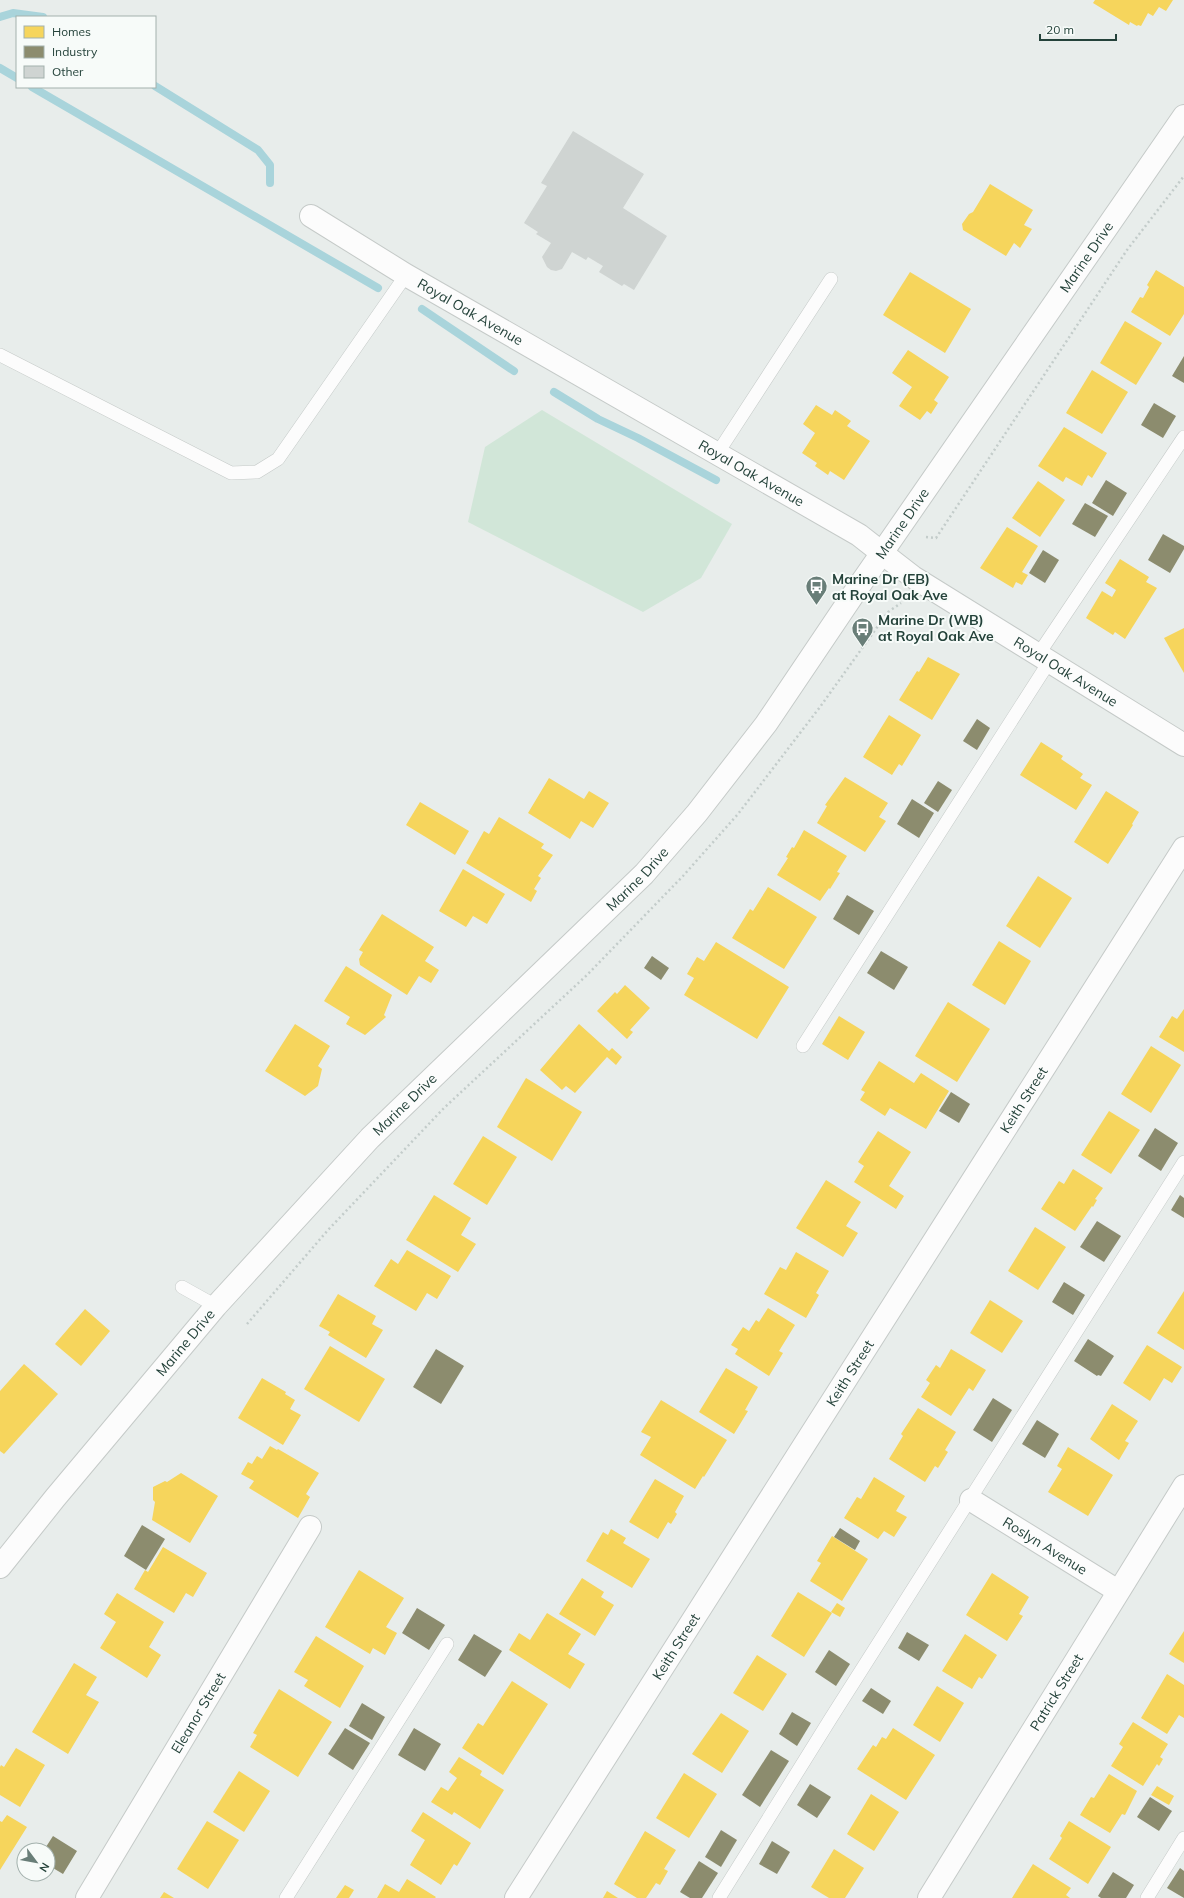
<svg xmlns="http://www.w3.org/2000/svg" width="1184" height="1898" font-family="Mulish,sans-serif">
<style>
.green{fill:#d1e6d8}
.homes{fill:#f6d55c}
.industry{fill:#8c8c6e}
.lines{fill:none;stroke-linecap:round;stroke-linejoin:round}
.stream{stroke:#a9d4db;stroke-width:8}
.building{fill:#cfd4d2}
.service-casing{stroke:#c5cac8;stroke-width:14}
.minor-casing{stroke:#c5cac8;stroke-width:24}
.tertiary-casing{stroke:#c5cac8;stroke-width:24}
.path{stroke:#c3ccca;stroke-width:2.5;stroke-dasharray:2 3;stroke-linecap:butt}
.service{stroke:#fcfcfc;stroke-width:13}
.minor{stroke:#fcfcfc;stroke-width:22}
.tertiary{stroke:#fcfcfc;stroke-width:22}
.labels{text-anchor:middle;stroke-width:4;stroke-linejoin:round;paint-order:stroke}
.street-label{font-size:14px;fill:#24423a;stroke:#f7fbf9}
.poi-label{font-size:14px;font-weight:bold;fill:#24423a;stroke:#f7fbf9;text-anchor:start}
</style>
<rect width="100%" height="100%" fill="#e8edeb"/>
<path class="green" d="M542,410l190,114 -31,54 -58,34 -175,-90 17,-75z"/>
<g class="homes">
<path d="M1095,0h78l-7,11 -7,-4 -6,9 -5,-3 -7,13 -3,-1 -1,1 -7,-4 -1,3 -36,-22z"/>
<path d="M990,184l43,26 -9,15 8,4 -12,19 -6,-5 -8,13 -43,-26 -1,-6 7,-10 4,-2z"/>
<path d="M1156,270l28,17v27l-14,22 -39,-24 9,-15 3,1 6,-11 -2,-2z"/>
<path d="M910,272l61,37 -26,44 -62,-38z"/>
<path d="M1125,321l37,22 -26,42 -36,-22z"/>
<path d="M908,350l41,27 -15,23 4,3 -7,11 -4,-3 -7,9 -21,-14 13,-19 -20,-14z"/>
<path d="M1092,370l36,22 -26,42 -36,-21z"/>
<path d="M816,405l16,10 3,-5 16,11 -4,5 23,15 -26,39 -14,-9 -2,4 -13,-9 2,-3 -15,-10 13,-20 -12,-9z"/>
<path d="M1064,427l43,26 -15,25 -4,-3 -6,11 -16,-9 -3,5 -25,-16z"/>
<path d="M1038,481l27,19 -25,37 -28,-19z"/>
<path d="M1007,527l31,19 -16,26 6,3 -6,10 -6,-3 -3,6 -33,-20z"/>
<path d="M1120,559l29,18 -3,5 11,6 -32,51 -10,-7 -2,3 -27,-17 16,-27 10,6 4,-7 -11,-7z"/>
<path d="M1184,628v45l-20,-35z"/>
<path d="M928,657l32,17 -28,46 -33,-20 18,-29 2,1z"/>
<path d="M889,715l32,20 -19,31 -3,-2 -7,11 -29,-18z"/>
<path d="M1041,742l22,14 -2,3 22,15 -3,4 12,7 -16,25 -56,-35z"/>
<path d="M845,777l43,26 -9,14 7,4 -21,31 -48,-29 10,-17 -2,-1z"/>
<path d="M549,778l35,21 5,-8 20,12 -16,25 -12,-7 -11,18 -42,-26z"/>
<path d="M1106,791l33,21 -7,12 1,1 -25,39 -34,-22z"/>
<path d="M420,802l49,29 -14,24 -49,-30z"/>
<path d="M499,817l45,27 -3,4 12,7 -15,21 3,2 -7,11 3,2 -6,11 -65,-39 18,-32 5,3z"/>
<path d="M804,830l43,26 -10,16 3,1 -10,16 -1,-1 -9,13 -43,-26 11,-17 -2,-1 6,-10 2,1z"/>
<path d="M463,869l42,25 -18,30 -14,-8 -7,11 -27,-16z"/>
<path d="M1038,876l34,22 -32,50 -34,-22z"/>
<path d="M768,887l49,30 -33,52 -52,-31 18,-29 3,2z"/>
<path d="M382,914l52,33 -9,14 14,9 -8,13 -12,-7 -12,19 -47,-30 -1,-6 4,-7 -4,-2z"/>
<path d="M999,941l32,20 -26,44 -33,-20z"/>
<path d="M716,942l73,45 -32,52 -73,-44 10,-17 -7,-4 10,-17 7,4z"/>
<path d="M346,966l46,29 -8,20 2,2 -21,18 -19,-11 4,-7 -26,-16z"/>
<path d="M625,985l25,23 -20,22 3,2 -6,7 -30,-28 18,-19 2,2z"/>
<path d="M948,1002l42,27 -33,53 -42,-26z"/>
<path d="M1184,1009v43l-25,-15 13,-21 5,3z"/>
<path d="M839,1016l26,16 -17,28 -26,-16z"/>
<path d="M295,1024l35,22 -12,20 4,3 -4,17 -13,10 -40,-25z"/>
<path d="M579,1024l30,27 3,-3 10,9 -6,8 -9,-8 -32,36 -9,-7 -4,4 -22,-20z"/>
<path d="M1151,1046l30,19 -30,48 -30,-19z"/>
<path d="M879,1061l35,22 7,-10 28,18 -23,38 -36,-21 -5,8 -25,-16 5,-8 -4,-2z"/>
<path d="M526,1078l56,34 -30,49 -55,-34z"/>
<path d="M1109,1111l31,19 -29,44 -30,-19z"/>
<path d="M878,1131l33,21 -22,34 15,10 -8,13 -42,-27 10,-16 -6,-4z"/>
<path d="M483,1136l34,21 -30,48 -34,-21z"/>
<path d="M1073,1169l30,19 -8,11 2,1 -4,7 -1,-1 -17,25 -34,-22 18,-28 5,3z"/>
<path d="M826,1180l35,22 -15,24 12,7 -15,24 -47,-29z"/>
<path d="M434,1195l37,23 -10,17 15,9 -18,28 -52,-32z"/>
<path d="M1035,1227l31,20 -28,43 -30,-19z"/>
<path d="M407,1250l44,26 -14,23 -10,-6 -11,18 -42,-25 17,-27 7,5z"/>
<path d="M796,1252l33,19 -13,22 3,2 -13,23 -42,-24 16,-27 6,3z"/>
<path d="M1184,1291v59l-27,-17z"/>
<path d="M338,1294l38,22 -4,8 11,6 -17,28 -38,-23 2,-3 -11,-6z"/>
<path d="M990,1300l33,21 -21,32 -32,-20z"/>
<path d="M768,1308l27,17 -16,26 4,2 -14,23 -34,-22 3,-5 -7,-4 12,-18 6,4 7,-11 3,2z"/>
<path d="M85,1309l25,22 -29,35 -26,-22z"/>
<path d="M1147,1345l35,22 -10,16 -8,-5 -14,23 -27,-18z"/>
<path d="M330,1346l55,33 -26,43 -55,-33z"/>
<path d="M951,1349l35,21 -13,21 -4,-3 -18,28 -30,-19 9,-14 -4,-3 10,-15 4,3z"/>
<path d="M24,1364l34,30 -54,60 -4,-3v-60z"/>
<path d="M726,1368l32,19 -13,23 3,1 -14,23 -35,-22z"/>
<path d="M262,1378l24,14 -1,2 10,6 -5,9 11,6 -18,30 -45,-27z"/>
<path d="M661,1400l66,40 -23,37 -1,-1 -8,13 -55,-34 11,-18 -10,-5z"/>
<path d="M1112,1404l26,17 -13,20 4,2 -10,17 -29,-21z"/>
<path d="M918,1408l38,24 -11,18 3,2 -10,16 -3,-2 -10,16 -36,-23 14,-23 -2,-2z"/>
<path d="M270,1446l7,4 1,-1 41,24 -13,21 4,3 -12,21 -49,-30 5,-7 -13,-7 7,-12 4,2 5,-8 5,3z"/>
<path d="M1068,1447l45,28 -25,41 -40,-24 14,-23 -5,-3z"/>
<path d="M181,1473l37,23 -28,47 -38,-23 3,-18 -2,-2v-13l12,-6 2,1z"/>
<path d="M874,1477l31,19 -9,15 11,6 -13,20 -10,-6 -6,8 -34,-21 13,-21 4,2z"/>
<path d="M655,1479l29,17 -9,16 2,2 -6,10 -3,-2 -10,17 -29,-17z"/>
<path d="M611,1529l15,9 -3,5 27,16 -18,29 -46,-27 17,-29 5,3z"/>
<path d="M832,1536l36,23 -26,42 -32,-20 11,-18 -4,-2z"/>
<path d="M163,1547l44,26 -14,24 -7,-4 -12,20 -40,-24 11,-19 3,2z"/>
<path d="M359,1570l45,28 -18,29 11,6 -12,22 -12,-7 -3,6 -45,-27z"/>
<path d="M992,1573l37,24 -10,17 4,2 -16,25 -41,-26z"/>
<path d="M582,1578l22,14 -3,5 13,8 -19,31 -36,-22z"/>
<path d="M798,1592l34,21 -28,44 -33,-21z"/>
<path d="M117,1593l47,29 -15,25 12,8 -14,23 -47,-30 16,-26 -12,-8z"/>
<path d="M837,1603l8,5 -5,9 -9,-5z"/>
<path d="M547,1613l34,21 -13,20 17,10 -15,25 -61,-39 10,-17 11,7z"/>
<path d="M1184,1631v32l-15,-9z"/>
<path d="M965,1634l32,21 -15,24 -3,-2 -7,12 -30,-18z"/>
<path d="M316,1636l48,30 -24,42 -36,-22 4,-6 -14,-8z"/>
<path d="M757,1655l30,19 -24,37 -30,-18z"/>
<path d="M74,1663l23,14 -11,18 13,7 -31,52 -36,-22z"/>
<path d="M1167,1674l17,11v33l-5,-3 -12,19 -26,-16z"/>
<path d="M512,1681l36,23 -45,71 -41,-27 16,-25 5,3z"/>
<path d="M937,1686l27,17 -24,39 -27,-17z"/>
<path d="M279,1689l53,33 -34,55 -48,-30 7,-12 -4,-2z"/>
<path d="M721,1713l28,18 -27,42 -30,-19z"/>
<path d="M1133,1722l35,22 -8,13 3,2 -4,7 -2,-2 -14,22 -32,-20 12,-19 -4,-3z"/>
<path d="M893,1728l42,27 -29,45 -49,-31 16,-24 3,2 6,-10 4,2z"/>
<path d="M16,1748l29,17 -25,42 -20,-12v-28l1,-2 3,2z"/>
<path d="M459,1757l23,14 -2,4 24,15 -24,39 -26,-17 -2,3 -21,-13 10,-15 7,4 9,-13 -8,-6z"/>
<path d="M239,1771l31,20 -26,41 -31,-20z"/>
<path d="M684,1773l33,21 -28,44 -33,-20z"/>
<path d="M1109,1774l28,17 -12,24 -3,-1 -12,19 -30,-18 11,-18 3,1z"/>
<path d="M1157,1786l17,10 -5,9 -18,-10z"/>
<path d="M871,1794l28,18 -25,39 -27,-17z"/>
<path d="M423,1812l48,31 -14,23 -3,-2 -13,21 -31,-20 15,-25 -14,-9z"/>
<path d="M7,1815l20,12 -27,43v-49l2,1z"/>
<path d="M207,1821l32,19 -31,49 -31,-20z"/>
<path d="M1069,1821l42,26 -23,37 -39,-25 13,-21 -2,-2z"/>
<path d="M645,1831l31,19 -12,19 4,2 -8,14 -4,-2 -10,15h-9l-23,-14z"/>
<path d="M834,1849l30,19 -19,30h-16l-18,-11z"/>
<path d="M1033,1864l38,24 -5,7 4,3h-58z"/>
<path d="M407,1879l29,18 -1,1h-58l8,-14 14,8z"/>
<path d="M345,1885l9,5 -5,8h-13z"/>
<path d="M607,1891l11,7h-15z"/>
<path d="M164,1892l10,6h-14z"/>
</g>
<g class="industry">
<path d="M1184,356v27l-12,-7z"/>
<path d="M1154,403l22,13 -13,22 -22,-13z"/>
<path d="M1106,480l21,13 -14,23 -21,-13z"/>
<path d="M1085,503l23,13 -13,21 -23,-13z"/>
<path d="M1163,534l21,12v3l-14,24 -22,-13z"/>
<path d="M1043,550l16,10 -14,23 -16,-10z"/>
<path d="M977,719l13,9 -13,22 -14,-9z"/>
<path d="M938,781l14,9 -14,22 -14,-9z"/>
<path d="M912,799l22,14 -15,25 -22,-14z"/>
<path d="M847,895l27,16 -15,24 -26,-16z"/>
<path d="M881,951l27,16 -14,23 -27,-17z"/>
<path d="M652,956l17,12 -8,12 -17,-12z"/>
<path d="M951,1092l19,12 -11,19 -20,-12z"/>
<path d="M1155,1128l23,15 -17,28 -23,-15z"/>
<path d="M1180,1195l4,3v20l-13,-8z"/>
<path d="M1097,1221l24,15 -17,26 -24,-15z"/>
<path d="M1064,1282l21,13 -12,20 -21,-13z"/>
<path d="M1088,1339l26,17 -13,20 -3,-1 -1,1 -23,-15z"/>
<path d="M436,1349l28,17 -23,38 -28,-17z"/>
<path d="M993,1398l19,12 -20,32 -19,-12z"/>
<path d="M1037,1420l22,14 -14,24 -23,-14z"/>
<path d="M142,1525l23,14 -19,31 -22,-14z"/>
<path d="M840,1528l20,13 -5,9 -21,-13z"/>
<path d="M417,1608l28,17 -16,25 -27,-17z"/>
<path d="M907,1632l22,13 -10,16 -21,-13z"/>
<path d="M474,1634l28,17 -17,26 -27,-17z"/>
<path d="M829,1650l21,14 -14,22 -21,-14z"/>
<path d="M871,1688l20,13 -8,13 -21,-13z"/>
<path d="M362,1703l23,14 -13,23 -23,-14z"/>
<path d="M792,1712l19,11 -14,23 -18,-12z"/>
<path d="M345,1728l25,15 -17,27 -25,-16z"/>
<path d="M414,1728l27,16 -16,27 -27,-16z"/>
<path d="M771,1750l18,11 -29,46 -18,-12z"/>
<path d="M810,1784l21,13 -14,21 -20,-13z"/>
<path d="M1150,1797l22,14 -13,20 -22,-14z"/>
<path d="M721,1830l16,10 -16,27 -16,-10z"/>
<path d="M53,1836l24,15 -14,23 -15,-9v-15h-4z"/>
<path d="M772,1841l18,11 -13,22 -18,-10z"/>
<path d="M699,1861l19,12 -16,25h-12l-10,-6z"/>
<path d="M1180,1868l4,3v27l-17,-10z"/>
<path d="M1113,1872l21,13 -8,13h-25l-3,-2z"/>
</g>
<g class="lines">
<g class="stream">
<path d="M0,17l13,-4 30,4"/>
<path d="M0,68l17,10"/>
<path d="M155,86l103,64 12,15v18"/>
<path d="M32,87l346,201"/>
<path d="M422,309l92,62"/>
<path d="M554,392l44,27 40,19 78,42"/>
</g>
</g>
<path class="building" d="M573,131l71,43 -21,34 44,28 -33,54 -10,-6 -2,2 -23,-14 4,-6 -15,-9 -2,3 -14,-8 -10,17 -6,2 -5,-1 -4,-3 -5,-10 9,-14 -15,-9 2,-2 -14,-9 23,-37 -6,-3z"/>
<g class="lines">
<defs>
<g id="service">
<path d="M0,355l231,118 26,-1 21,-13 128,-184"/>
<path d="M717,454l114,-175"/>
<path d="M1038,655l146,-218"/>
<path d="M803,1046l246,-384"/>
<path d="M182,1287l34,19"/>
<path d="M286,1898l161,-254"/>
<path d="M719,1898l112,-180 353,-556"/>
<path d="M1147,1898l37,-60"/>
</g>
<g id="minor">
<path id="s1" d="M311,216l95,59 453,260 23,18"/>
<path id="s2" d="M971,1500l147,91"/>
<path id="s3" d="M87,1898l223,-371"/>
<path id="s4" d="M516,1898l668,-1050"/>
<path id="s5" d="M929,1898l255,-412"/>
</g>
<g id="tertiary">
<path id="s6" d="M882,553l31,24 271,168"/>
<path id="s7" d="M0,1567l55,-69 161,-192 154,-168 274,-264 53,-61 69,-89 93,-138 325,-470"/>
</g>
</defs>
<use href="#service" class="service-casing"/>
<use href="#minor" class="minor-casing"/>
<use href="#tertiary" class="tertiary-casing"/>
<g class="path">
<path d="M926,537l10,1 191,-288 57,-74"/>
<path d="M247,1324l81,-94 116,-122 143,-133 96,-99 55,-62 82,-107 68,-95 13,-9"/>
</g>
<use href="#service" class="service"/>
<use href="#minor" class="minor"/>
<use href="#tertiary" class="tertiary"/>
</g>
<defs>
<symbol id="bus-pin" viewBox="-11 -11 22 30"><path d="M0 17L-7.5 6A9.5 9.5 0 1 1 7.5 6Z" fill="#697e78" stroke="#f7fbf9"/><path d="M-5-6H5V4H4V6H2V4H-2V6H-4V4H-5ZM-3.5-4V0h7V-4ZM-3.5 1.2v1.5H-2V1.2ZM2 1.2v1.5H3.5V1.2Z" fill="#fff"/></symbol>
</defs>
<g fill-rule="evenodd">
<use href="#bus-pin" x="804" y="574" width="25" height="34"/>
<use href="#bus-pin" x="850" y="616" width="25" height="34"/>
</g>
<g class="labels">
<g class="street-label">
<text dy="5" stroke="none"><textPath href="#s7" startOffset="1707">Marine Drive</textPath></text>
<text dy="5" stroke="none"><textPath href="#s1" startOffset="186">Royal Oak Avenue</textPath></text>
<text dy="5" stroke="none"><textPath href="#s1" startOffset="510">Royal Oak Avenue</textPath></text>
<text dy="5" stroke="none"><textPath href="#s7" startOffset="1383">Marine Drive</textPath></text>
<text dy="5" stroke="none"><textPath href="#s6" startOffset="219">Royal Oak Avenue</textPath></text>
<text dy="5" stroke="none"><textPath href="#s7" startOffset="939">Marine Drive</textPath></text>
<text dy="5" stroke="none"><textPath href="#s4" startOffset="946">Keith Street</textPath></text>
<text dy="5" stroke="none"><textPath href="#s7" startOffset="615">Marine Drive</textPath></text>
<text dy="5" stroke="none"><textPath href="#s7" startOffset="291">Marine Drive</textPath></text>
<text dy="5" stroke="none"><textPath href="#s4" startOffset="622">Keith Street</textPath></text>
<text dy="5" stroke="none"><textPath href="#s2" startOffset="87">Roslyn Avenue</textPath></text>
<text dy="5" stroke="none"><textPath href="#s4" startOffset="298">Keith Street</textPath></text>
<text dy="5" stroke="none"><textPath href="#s5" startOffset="242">Patrick Street</textPath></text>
<text dy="5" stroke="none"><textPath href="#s3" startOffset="216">Eleanor Street</textPath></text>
</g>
<g class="poi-label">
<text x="832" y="584">Marine Dr (EB)<tspan x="832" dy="16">at Royal Oak Ave</tspan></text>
<text x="878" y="625">Marine Dr (WB)<tspan x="878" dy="16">at Royal Oak Ave</tspan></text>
</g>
</g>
<rect x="16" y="16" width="140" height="72" fill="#f7fbf9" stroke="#a3b1ad"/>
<rect x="24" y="26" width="20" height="12" fill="#f6d55c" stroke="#a3b1ad"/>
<text x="52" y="36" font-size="12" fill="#24423a">Homes</text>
<rect x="24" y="46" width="20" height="12" fill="#8c8c6e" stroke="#a3b1ad"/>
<text x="52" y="56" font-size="12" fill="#24423a">Industry</text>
<rect x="24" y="66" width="20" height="12" fill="#cfd4d2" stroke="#a3b1ad"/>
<text x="52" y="76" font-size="12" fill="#24423a">Other</text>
<g transform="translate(36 1862) rotate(122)"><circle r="19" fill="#f7fbf9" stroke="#a3b1ad"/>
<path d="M0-3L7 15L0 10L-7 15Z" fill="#697e78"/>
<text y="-6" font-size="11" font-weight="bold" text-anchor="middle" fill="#24423a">N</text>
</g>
<path d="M1040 34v6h76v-6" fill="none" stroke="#24423a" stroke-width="2"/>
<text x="1046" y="34" font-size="12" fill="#24423a" stroke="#f7fbf9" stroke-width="3" paint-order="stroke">20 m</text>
</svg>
